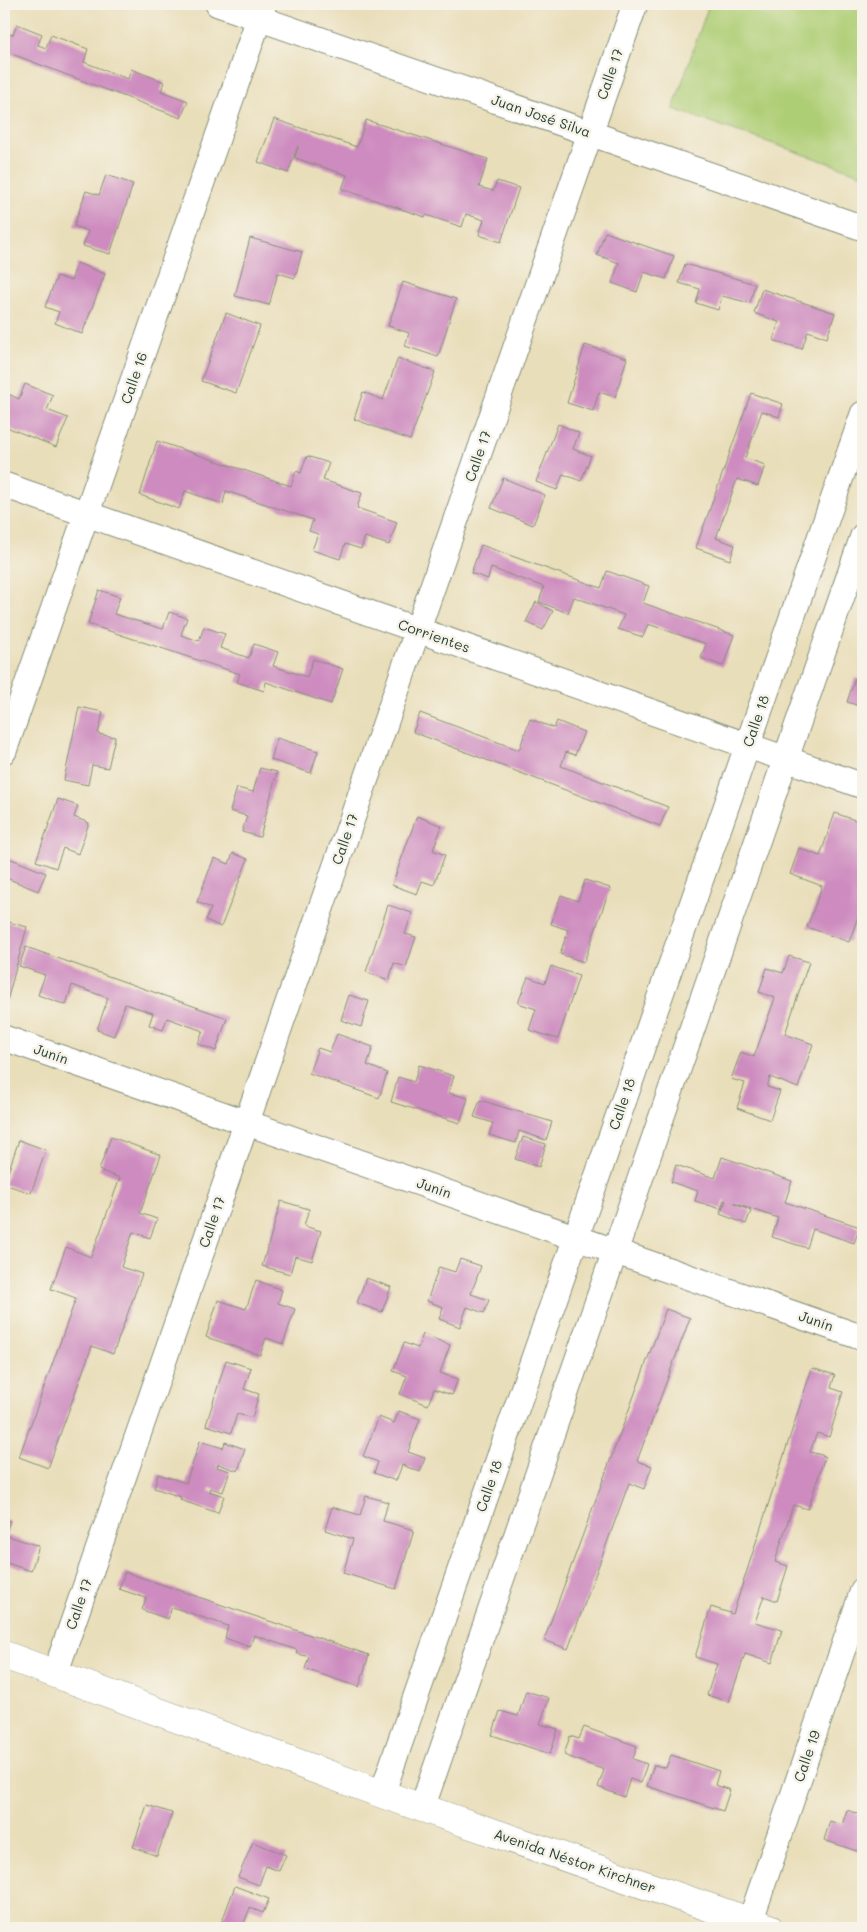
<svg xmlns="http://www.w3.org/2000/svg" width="867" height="1932" font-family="Mali,sans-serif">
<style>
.green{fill:#aece75;stroke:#668654}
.building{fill:#cd8bbf}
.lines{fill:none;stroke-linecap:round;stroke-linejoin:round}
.street-casing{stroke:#848e77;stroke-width:27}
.secondary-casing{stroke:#848e77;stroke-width:29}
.street{stroke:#fff;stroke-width:25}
.secondary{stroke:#fff;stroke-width:28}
.labels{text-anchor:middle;stroke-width:5;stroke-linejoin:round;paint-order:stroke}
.street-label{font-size:14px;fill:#1f3d34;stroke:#f7f3e8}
</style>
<rect width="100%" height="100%" fill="#f7f3e8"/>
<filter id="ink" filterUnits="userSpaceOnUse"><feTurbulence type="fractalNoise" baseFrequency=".02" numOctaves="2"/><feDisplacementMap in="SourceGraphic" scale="10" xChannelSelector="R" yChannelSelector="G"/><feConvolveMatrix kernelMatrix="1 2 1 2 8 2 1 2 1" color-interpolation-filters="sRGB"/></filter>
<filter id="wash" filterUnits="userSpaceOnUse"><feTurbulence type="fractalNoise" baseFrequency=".0096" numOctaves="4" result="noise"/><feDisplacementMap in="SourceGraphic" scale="20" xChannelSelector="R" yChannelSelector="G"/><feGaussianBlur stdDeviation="1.12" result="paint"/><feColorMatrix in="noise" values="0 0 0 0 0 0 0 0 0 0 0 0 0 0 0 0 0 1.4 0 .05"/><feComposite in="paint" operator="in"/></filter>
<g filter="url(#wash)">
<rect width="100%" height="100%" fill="#e9deba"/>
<path class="green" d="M709,4h154v171l-190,-66z"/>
<g id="blocks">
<g class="building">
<path d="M17,24l25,10 -4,11 8,3 5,-13 37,14 -4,13 44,17 3,-10 33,13 -3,9 27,10 -7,17 -177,-67v-19l9,3z"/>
<path d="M274,119l83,28 9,-27 122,39 -9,28 14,4 4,-10 22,7 -18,54 -22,-7 5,-15 -18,-6 -4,13 -36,-12 -1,2 -83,-28 5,-14 -52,-17 3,-12 -10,27 -30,-11z"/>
<path d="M106,175l27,9 -23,70 -27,-8 5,-15 -14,-5 12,-35 13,4z"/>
<path d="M605,232l69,24 -8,23 -22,-7 -7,20 -25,-9 7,-20 -22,-8z"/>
<path d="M250,238l52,14 -7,26 -17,-5 -9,32 -34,-9z"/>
<path d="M77,263l28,11 -23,60 -27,-11 4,-11 -14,-5 12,-31 14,5z"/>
<path d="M685,264l70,20 -5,19 -28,-7 -4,14 -22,-7 4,-14 -21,-6z"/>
<path d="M403,282l53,17 -18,58 -33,-11 4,-13 -21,-7z"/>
<path d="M762,289l73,24 -8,25 -19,-7 -6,18 -29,-9 6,-18 -25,-9z"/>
<path d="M226,313l34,13 -24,67 -35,-12z"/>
<path d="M585,345l42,13 -12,39 -16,-5 -6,19 -26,-8z"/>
<path d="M398,358l37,14 -25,68 -56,-21 9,-27 20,8z"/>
<path d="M25,384l28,11 -6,15 21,8 -12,29 -52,-21v-34l15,7z"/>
<path d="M751,393l32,11 -4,13 -17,-6 -17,47 20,7 -7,21 -21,-7 -21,59 19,7 -5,15 -34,-12z"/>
<path d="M558,424l21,9 -6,16 18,7 -10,25 -18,-7 -6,16 -21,-8z"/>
<path d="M157,441l134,45 5,-15 5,2 6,-17 22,7 -6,17 39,13 -5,15 40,14 -8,23 -24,-8 -4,12 -16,-5 -5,15 -28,-9 6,-16 -9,-3 4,-11 -87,-29 -3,13 -38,-13 -6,18 -39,-14z"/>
<path d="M503,478l42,17 -12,30 -42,-17z"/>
<path d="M481,545l120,43 6,-17 42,15 -6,17 91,32 -11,31 -22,-8 5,-14 -58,-20 -5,13 -25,-8 6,-14 -50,-18 -6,16 -29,-11 5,-15 -53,-19 -3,11 -17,-6z"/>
<path d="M99,590l21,7 -6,17 49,15 6,-17 18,6 -6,17 18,6 5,-14 21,7 -5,14 29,10 5,-14 24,8 -5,14 34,11 6,-18 30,10 -12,35 -65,-22 -2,9 -27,-9 3,-8 -152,-50z"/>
<path d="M536,602l17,9 -10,19 -17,-8z"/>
<path d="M855,678l8,3v26l-16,-5z"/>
<path d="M79,707l24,5 -5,22 17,3 -7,31 -16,-3 -4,20 -24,-5z"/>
<path d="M420,713l99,37 11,-31 24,9 3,-7 27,11 -9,23 -9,-3 -5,14 107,41 -8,19 -247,-94z"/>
<path d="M277,738l41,13 -7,22 -40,-13z"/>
<path d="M260,768l17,4 -17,65 -18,-5 5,-16 -17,-5 7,-23 16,4z"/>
<path d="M58,799l20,7 -4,11 15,6 -11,31 -15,-6 -7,20 -20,-7z"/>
<path d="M835,813l28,10v96l-5,-2 -9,25 -42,-15 15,-41 -32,-12 9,-26 21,8z"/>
<path d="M417,816l25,10 -9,24 12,5 -11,30 -12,-4 -5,13 -25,-9z"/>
<path d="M233,853l15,6 -27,68 -15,-7 5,-12 -14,-6 17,-44 15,6z"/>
<path d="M4,856l42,17 -8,18 -34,-14z"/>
<path d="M585,880l25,8 -26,74 -24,-8 8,-24 -17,-6 10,-29 17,6z"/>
<path d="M388,905l24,8 -7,21 11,3 -10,30 -12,-4 -5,17 -23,-8z"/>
<path d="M4,921l23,6 -20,74h-3z"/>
<path d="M26,947l201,71 -11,33 -18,-7 5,-13 -36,-13 -4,12 -14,-5 4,-12 -28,-9 -11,32 -17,-6 11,-32 -36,-13 -6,20 -28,-10 7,-20 -26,-9z"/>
<path d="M789,956l20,6 -24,72 28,10 -15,44 -28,-11 -3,10 13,4 -10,29 -33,-12 8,-25 -14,-4 10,-27 13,5 21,-59 -16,-6 8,-24 16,5z"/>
<path d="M551,966l28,10 -21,63 -29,-9 7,-21 -18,-6 10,-26 17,6z"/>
<path d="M349,995l20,6 -8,26 -20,-7z"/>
<path d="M337,1034l36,13 -6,18 20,8 -8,25 -70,-25 9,-25 12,4z"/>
<path d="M419,1065l35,11 -5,17 19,5 -8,25 -69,-21 7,-25 16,5z"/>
<path d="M480,1100l72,22 -6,18 -27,-9 -3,12 -27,-8 4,-12 -19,-6z"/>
<path d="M111,1137l50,18 -21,58 17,6 -7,19 -17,-6 -12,35 21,7 -29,80 -21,-8 -44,122 -29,-11 57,-159 -25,-9 15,-42 25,10 29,-79 -21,-8z"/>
<path d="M523,1137l23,7 -7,23 -24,-8z"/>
<path d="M19,1140l27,10 -15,43 -27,-9z"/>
<path d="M722,1157l70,24 -7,21 75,25 -6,16 -41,-14 -6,19 -35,-11 6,-19 -45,-15 18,8 -5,13 -26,-10 6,-13 -2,-1 -3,9 -26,-8 3,-10 -27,-9 5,-17 39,13z"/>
<path d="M281,1201l28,8 -5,17 17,5 -9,30 -17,-5 -5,18 -28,-8z"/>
<path d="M460,1259l21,7 -10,28 18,6 -5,13 -17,-6 -7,20 -21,-8 4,-12 -16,-6 12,-34 16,5z"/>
<path d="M366,1278l25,9 -9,25 -25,-9z"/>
<path d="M256,1280l26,10 -4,13 17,6 -12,35 -17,-6 -6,17 -54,-18 12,-37 28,9z"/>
<path d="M666,1309l24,9 -53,143 15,5 -8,23 -15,-6 -61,166 -24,-9z"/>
<path d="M423,1334l27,11 -10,28 18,6 -6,16 -18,-6 -6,16 -28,-11 7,-18 -14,-5 11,-28 14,5z"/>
<path d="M226,1360l25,8 -7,21 15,5 -7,24 -15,-4 -6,19 -25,-8z"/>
<path d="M812,1368l23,7 -4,13 12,4 -14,45 -12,-4 -7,19 15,4 -17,53 -15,-4 -18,57 13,4 -11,35 -13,-5 -9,26 27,8 -10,33 -27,-9 -16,48 -22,-7 10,-31 -22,-7 16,-50 22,7z"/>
<path d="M399,1411l21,8 -12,33 17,6 -5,14 -18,-7 -6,16 -22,-8 4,-11 -15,-6 16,-39 15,6z"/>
<path d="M200,1441l23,7 2,-6 20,7 -7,22 -20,-7 -1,3 13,4 -7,21 -13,-4 -1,3 15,5 -6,17 -38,-13 1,-3 -27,-9 4,-14 28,9z"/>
<path d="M366,1496l22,6 -5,19 31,9 -18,59 -53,-16 10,-34 -28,-9 7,-23 28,8z"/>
<path d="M4,1519l6,2 -5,14 34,11 -8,25 -27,-9z"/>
<path d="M125,1572l244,83 -10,32 -54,-18 4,-12 -13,-4 1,-3 -43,-15 -4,12 -25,-9 3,-12 -56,-19 -4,12 -26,-9 4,-12 -27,-9z"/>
<path d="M526,1691l23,7 -9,26 18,5 -8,25 -58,-19 8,-24 18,5z"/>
<path d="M584,1727l53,19 -4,13 14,5 -6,19 -11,-4 -6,18 -26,-10 6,-17 -40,-15 6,-19 9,3z"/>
<path d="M671,1755l48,16 -4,14 15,5 -7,21 -76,-25 7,-21 12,3z"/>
<path d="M147,1805l25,8 -15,43 -24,-9z"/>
<path d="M847,1810l16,6v37l-39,-13 6,-19 12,4z"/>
<path d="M253,1842l33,13 -7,16 -13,-5 -7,19 -21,-8z"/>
<path d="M235,1886l34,13 -6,14 -13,-5 -8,20h-7l-14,-4z"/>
</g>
</g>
</g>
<g filter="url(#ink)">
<use href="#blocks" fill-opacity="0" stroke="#848e77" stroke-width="1"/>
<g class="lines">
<defs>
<g id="street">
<path d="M218,4l645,224"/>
<path d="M4,485l859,301"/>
<path d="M4,751l260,-747"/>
<path d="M4,1038l859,300"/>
<path d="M55,1674l580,-1670"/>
<path d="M382,1794l481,-1380"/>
<path d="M422,1808l441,-1272"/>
<path d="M750,1922l113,-332"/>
</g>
<path id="secondary" d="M4,1655l378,139 387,134"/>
</defs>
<use href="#street" class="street-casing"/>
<use href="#secondary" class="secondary-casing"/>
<use href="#street" class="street"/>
<use href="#secondary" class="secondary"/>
</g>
</g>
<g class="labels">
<g class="street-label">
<text transform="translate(610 74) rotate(-71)" y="5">Calle 17</text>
<text transform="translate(541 116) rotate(19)" y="5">Juan José Silva</text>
<text transform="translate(134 378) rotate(-71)" y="5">Calle 16</text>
<text transform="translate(478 456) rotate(-71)" y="5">Calle 17</text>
<text transform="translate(434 636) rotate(19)" y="5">Corrientes</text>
<text transform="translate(756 721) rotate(-71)" y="5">Calle 18</text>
<text transform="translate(345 839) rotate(-71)" y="5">Calle 17</text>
<text transform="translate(51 1054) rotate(19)" y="5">Junín</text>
<text transform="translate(622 1104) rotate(-71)" y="5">Calle 18</text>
<text transform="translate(434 1188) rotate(19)" y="5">Junín</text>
<text transform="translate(212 1222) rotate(-71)" y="5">Calle 17</text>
<text transform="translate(816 1321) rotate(19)" y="5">Junín</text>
<text transform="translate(489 1486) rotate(-71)" y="5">Calle 18</text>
<text transform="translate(79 1604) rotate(-71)" y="5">Calle 17</text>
<text transform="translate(807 1756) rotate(-71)" y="5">Calle 19</text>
<text transform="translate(575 1861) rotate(19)" y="5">Avenida Néstor Kirchner</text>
</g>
</g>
<rect width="867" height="1932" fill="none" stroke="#f7f3e8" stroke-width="20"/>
</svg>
